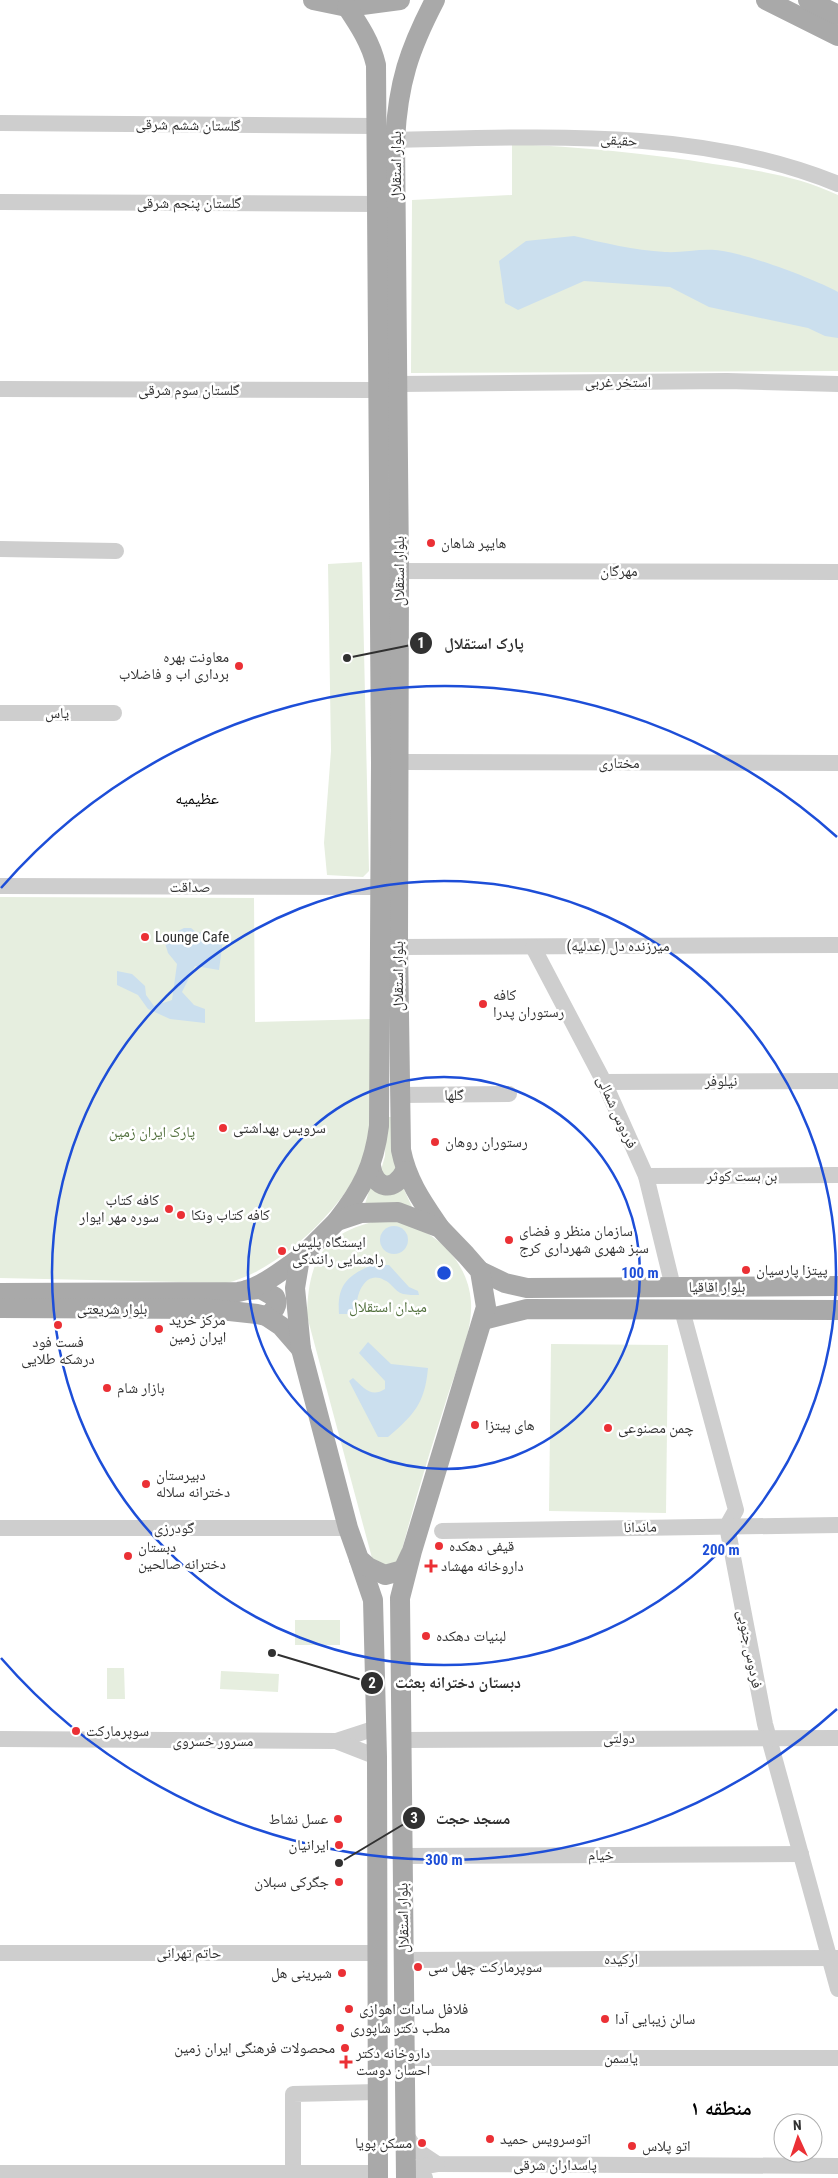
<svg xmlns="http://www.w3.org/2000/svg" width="838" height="2178" font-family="'Roboto Condensed','Noto Naskh Arabic',sans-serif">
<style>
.green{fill:#e6eedf}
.water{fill:#cbdfee}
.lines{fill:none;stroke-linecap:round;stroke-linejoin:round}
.minor{stroke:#cecece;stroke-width:16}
.major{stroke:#a9a9a9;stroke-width:20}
.ring{fill:none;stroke:#1d4ed8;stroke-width:2.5}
.poi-dot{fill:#eb3035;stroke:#fff;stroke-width:2}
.labels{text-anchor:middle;stroke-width:5;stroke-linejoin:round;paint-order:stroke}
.street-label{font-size:15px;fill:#313131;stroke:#fff}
.poi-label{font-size:15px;fill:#313131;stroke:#fff;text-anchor:start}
.park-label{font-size:15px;fill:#516f3c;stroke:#fff}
.neighbourhood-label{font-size:16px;fill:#000;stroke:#fff}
.district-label{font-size:20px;font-weight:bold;fill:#000;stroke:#fff}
.centre{fill:#1d4ed8;stroke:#fff;stroke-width:2.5}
.ring-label{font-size:15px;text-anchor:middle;font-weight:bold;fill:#1d4ed8;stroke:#fff;stroke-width:5;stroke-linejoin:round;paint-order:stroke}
.leader{fill:none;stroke:#313131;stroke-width:2}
.callout-dot{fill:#313131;stroke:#fff;stroke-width:2}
.mark-label{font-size:15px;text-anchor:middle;font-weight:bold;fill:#fff}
.callout-label{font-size:16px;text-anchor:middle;font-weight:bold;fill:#313131;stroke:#fff;stroke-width:5;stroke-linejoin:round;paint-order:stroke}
</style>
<rect width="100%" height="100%" fill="#fff"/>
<g class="green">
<path d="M512,144c67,3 135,9 201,20 43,6 85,12 125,31v176l-427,2 1,-173 100,-5z"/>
<path d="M362,562l7,309 -6,6 -36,-2 -3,-32 7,-92 -3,-187z"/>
<path d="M0,897l254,1 1,124 116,-3c0,28 0,56 0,84 0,11 1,24 0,35 -11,57 -89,133 -145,145l-226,-5z"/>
<path d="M386,1117h6l6,56 -10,8 -7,-11 4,-14z"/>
<path d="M371,1185h31l10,22h-48z"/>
<path d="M382,1220c44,1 86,36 89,82 2,30 -16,70 -25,99 -17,53 -33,106 -47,160l-6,8 -21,-11 -65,-242c1,-58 18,-85 75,-96z"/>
<path d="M551,1344l117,1 -2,168 -117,-2z"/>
<rect x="295" y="1620" width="45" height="25"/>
<path d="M107,1668h17l1,31h-18z"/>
<path d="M221,1671l58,3 -1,18 -58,-3z"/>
</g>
<g class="water">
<path d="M574,236c30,7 60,14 91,16 16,1 33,-3 50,-2 28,2 97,28 123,42v46l-13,-2 -17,-8 -99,-21 -39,-20 -86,-6 -66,29 -13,-7 -6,-42 27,-20z"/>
<path d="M184,928h7l6,5 12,-2 10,3 4,6 -4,30 -24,-4 -13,26 12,13 11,4v14l-35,-4 -22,-10 -10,-14 -21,-10v-14l15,3 13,12 1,9 8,11 18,-6 5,-36 -9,-11 -3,-10 7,-9z"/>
<circle cx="394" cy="1240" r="14"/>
<path d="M372,1265h17l20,22 9,4 1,4c-5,0 -11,0 -16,-1 -9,-3 -11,-11 -19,-14 -16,-9 -26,9 -27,23h3l1,11h-22c-2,-28 7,-38 33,-49z"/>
<path d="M368,1342l23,22 37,4c-3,35 -14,47 -40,69h-10l-29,-56 4,-3c11,10 18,20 32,11v-8l-26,-28z"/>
</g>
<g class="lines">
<g class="minor">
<path d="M0,123l375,3"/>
<path d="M395,140c147,-3 304,-13 443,44"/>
<path d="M0,202l378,2"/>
<path d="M398,384l329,-3 111,3"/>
<path d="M0,389l379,1"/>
<path d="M0,549l116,2"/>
<path d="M388,571l450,1"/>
<path d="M0,713h114"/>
<path d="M400,762l438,1"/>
<path d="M0,886l380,1"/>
<path d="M398,947l440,-2"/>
<path d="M533,947l71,135 42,94 27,111"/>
<path d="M604,1082l234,-1"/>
<path d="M399,1095l110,-1"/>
<path d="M646,1176l192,-1"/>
<path d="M682,1310l54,200 -9,16 38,198 73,265"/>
<path d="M0,1528h348"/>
<path d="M442,1531l396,-6"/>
<path d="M0,1739l336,2 40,-13"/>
<path d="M401,1740l437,-2"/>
<path d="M336,1741l41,16"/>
<path d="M402,1856l399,-2"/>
<path d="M0,1953h378"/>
<path d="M404,1960l434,-2"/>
<path d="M404,2058h434"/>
<path d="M405,2133l11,17 21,14 401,2"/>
<path d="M0,2173h378"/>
<path d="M293,2173v-79l85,-2"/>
<path d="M425,2178l-7,-5 2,-6 17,-3"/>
</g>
<g class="major">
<path d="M313,0l34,7 53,-7"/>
<path d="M435,0c-26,50 -37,83 -40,140l4,430 -1,377 3,203c6,31 22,53 39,78"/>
<path d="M766,0l72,36"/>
<path d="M808,0l30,15"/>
<path d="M371,1166c3,23 23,27 34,5"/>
<path d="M337,1221c25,-32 37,-55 42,-95l2,-363 -5,-698c-5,-22 -17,-40 -29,-58"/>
<path d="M480,1271l25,12 22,5 311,-2"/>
<path d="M247,1290l14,-1 14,8c4,8 -1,15 -9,19"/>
<path d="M0,1293l238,-1c22,-3 44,-22 62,-34"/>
<path d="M0,1308l211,1 46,5 9,2 15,10 20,23"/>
<path d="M483,1320l44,-11 311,1"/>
<path d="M359,1559l14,41 4,157 1,421"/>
<path d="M406,2178l-6,-580 12,-47 74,-244 -6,-36 -14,-16 -26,-27 -42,-16 -37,1 -24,8 -37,37 -5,30 6,61 47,179 11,31 9,8 17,8 18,-5 9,-19"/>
</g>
</g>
<g class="ring">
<circle cx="444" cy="1273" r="196"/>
<circle cx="444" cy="1273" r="392"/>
<path d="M837 1709A587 587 0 0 1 1 1658M1 888A587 587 0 0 1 837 837"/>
</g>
<g class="poi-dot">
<circle cx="431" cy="543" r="5"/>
<circle cx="239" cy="666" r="5"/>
<circle cx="145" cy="937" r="5"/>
<circle cx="483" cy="1004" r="5"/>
<circle cx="223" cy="1128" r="5"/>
<circle cx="435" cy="1142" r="5"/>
<circle cx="169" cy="1209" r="5"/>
<circle cx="181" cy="1215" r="5"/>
<circle cx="509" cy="1240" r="5"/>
<circle cx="282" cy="1251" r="5"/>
<circle cx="746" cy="1270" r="5"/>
<circle cx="58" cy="1325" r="5"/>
<circle cx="159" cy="1329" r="5"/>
<circle cx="107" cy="1388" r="5"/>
<circle cx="475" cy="1425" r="5"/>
<circle cx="608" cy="1428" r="5"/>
<circle cx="146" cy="1484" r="5"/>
<circle cx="439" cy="1546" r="5"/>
<circle cx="128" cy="1556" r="5"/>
<path d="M428.5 1558.5h5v5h5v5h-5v5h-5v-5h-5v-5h5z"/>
<circle cx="426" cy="1636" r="5"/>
<circle cx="76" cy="1731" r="5"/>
<circle cx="338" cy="1819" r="5"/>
<circle cx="339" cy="1845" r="5"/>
<circle cx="339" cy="1882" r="5"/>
<circle cx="418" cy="1967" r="5"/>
<circle cx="342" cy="1973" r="5"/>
<circle cx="349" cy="2009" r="5"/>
<circle cx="605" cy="2019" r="5"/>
<circle cx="340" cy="2028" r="5"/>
<circle cx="345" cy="2048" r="5"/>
<path d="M343.5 2054.5h5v5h5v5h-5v5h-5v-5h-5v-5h5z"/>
<circle cx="490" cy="2139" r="5"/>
<circle cx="422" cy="2143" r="5"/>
<circle cx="632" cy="2146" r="5"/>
</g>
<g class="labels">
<g class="street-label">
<text transform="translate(188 125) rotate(1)" y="5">گلستان ششم شرقی</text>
<text transform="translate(619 140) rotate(4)" y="5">حقیقی</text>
<text transform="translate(396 166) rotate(-90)" y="5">بلوار استقلال</text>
<text x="189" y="208">گلستان پنجم شرقی</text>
<text x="618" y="387">استخر غربی</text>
<text x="189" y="395">گلستان سوم شرقی</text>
<text transform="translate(399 571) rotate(-90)" y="5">بلوار استقلال</text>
<text x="619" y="576">مهرگان</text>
<text x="57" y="718">یاس</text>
<text x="619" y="768">مختاری</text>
<text x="190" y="892">صداقت</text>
<text x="618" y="951">میرزنده دل (عدلیه)</text>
<text transform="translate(398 976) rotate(-90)" y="5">بلوار استقلال</text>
<text x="721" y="1086">نیلوفر</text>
<text x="454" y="1100">گلها</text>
<text transform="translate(617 1112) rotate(66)" y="5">فردوس شمالی</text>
<text x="742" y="1181">بن بست کوثر</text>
<text x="717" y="1292">بلوار اقاقیا</text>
<text x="112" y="1314">بلوار شریعتی</text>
<text transform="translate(640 1527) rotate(-1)" y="5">ماندانا</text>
<text x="174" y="1533">گودرزی</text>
<text transform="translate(750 1649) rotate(79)" y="5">فردوس جنوبی</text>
<text x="619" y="1743">دولتی</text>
<text x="213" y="1746">مسرور خسروی</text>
<text x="601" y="1860">خیام</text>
<text transform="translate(403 1918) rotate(-91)" y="5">بلوار استقلال</text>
<text x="189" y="1958">حاتم تهرانی</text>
<text x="621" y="1964">ارکیده</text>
<text x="621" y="2063">یاسمن</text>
<text x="555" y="2170">پاسداران شرقی</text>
</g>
<g class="poi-label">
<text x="441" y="548">هایپر شاهان</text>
<text x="229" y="662" text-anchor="end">معاونت بهره<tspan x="229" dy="17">برداری اب و فاضلاب</tspan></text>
<text x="155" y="942">Lounge Cafe</text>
<text x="493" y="1000">کافه<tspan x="493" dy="17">رستوران پدرا</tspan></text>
<text x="233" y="1133">سرویس بهداشتی</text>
<text x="445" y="1147">رستوران روهان</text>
<text x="159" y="1205" text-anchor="end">کافه کتاب<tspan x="159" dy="17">سوره مهر ایوار</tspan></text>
<text x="191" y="1220">کافه کتاب ونکا</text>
<text x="519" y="1236">سازمان منظر و فضای<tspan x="519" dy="17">سبز شهری شهرداری کرج</tspan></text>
<text x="292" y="1247">ایستگاه پلیس<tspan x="292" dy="17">راهنمایی رانندگی</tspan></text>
<text x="756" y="1275">پیتزا پارسیان</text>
<text x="169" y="1325">مرکز خرید<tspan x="169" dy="17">ایران زمین</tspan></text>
<text x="58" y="1347" text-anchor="middle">فست فود<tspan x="58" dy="17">درشکه طلایی</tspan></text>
<text x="117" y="1393">بازار شام</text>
<text x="485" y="1430">های پیتزا</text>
<text x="618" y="1433">چمن مصنوعی</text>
<text x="156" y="1480">دبیرستان<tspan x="156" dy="17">دخترانه سلاله</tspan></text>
<text x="449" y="1551">قیفی دهکده</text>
<text x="138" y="1552">دبستان<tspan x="138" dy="17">دخترانه صالحین</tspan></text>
<text x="441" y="1571">داروخانه مهشاد</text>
<text x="436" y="1641">لبنیات دهکده</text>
<text x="86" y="1736">سوپرمارکت</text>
<text x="328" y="1824" text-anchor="end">عسل نشاط</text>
<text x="329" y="1850" text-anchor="end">ایرانیان</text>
<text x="329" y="1887" text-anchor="end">جگرکی سبلان</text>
<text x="428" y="1972">سوپرمارکت چهل سی</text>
<text x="332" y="1978" text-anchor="end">شیرینی هل</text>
<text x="359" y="2014">فلافل سادات اهوازی</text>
<text x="615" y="2024">سالن زیبایی آدا</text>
<text x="350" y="2033">مطب دکتر شاپوری</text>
<text x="335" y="2053" text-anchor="end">محصولات فرهنگی ایران زمین</text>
<text x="356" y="2058">داروخانه دکتر<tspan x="356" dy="17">احسان دوست</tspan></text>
<text x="500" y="2144">اتوسرویس حمید</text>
<text x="412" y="2148" text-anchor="end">مسکن پویا</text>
<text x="642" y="2151">اتو پلاس</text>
</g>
<g class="park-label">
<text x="152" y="1137">پارک ایران زمین</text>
<text x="388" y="1312">میدان استقلال</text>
</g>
<g class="neighbourhood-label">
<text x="197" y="804">عظیمیه</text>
</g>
<g class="district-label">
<text x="721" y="2115">منطقه ۱</text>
</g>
</g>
<circle cx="444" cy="1273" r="8" class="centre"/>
<g class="ring-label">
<text x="640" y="1278">100 m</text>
<text x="721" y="1555">200 m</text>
<text x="444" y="1865">300 m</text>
</g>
<path class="leader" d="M347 658L421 643M272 1653L372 1683M339 1863L414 1818"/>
<g class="callout-dot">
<circle cx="347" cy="658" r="5"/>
<circle cx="272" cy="1653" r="5"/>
<circle cx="339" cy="1863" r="5"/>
<circle cx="421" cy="643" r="12"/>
<circle cx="372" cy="1683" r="12"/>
<circle cx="414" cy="1818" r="12"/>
</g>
<g class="mark-label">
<text x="421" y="648">1</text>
<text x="372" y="1688">2</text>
<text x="414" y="1823">3</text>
</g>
<g class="callout-label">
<text x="484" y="649">پارک استقلال</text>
<text x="458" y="1688">دبستان دخترانه بعثت</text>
<text x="473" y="1824">مسجد حجت</text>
</g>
<g transform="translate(798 2138) rotate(357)"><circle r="24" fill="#ffffff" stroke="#adadad"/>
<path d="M0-4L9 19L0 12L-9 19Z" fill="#eb3035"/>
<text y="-8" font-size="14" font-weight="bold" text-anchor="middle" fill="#313131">N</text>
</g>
</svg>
